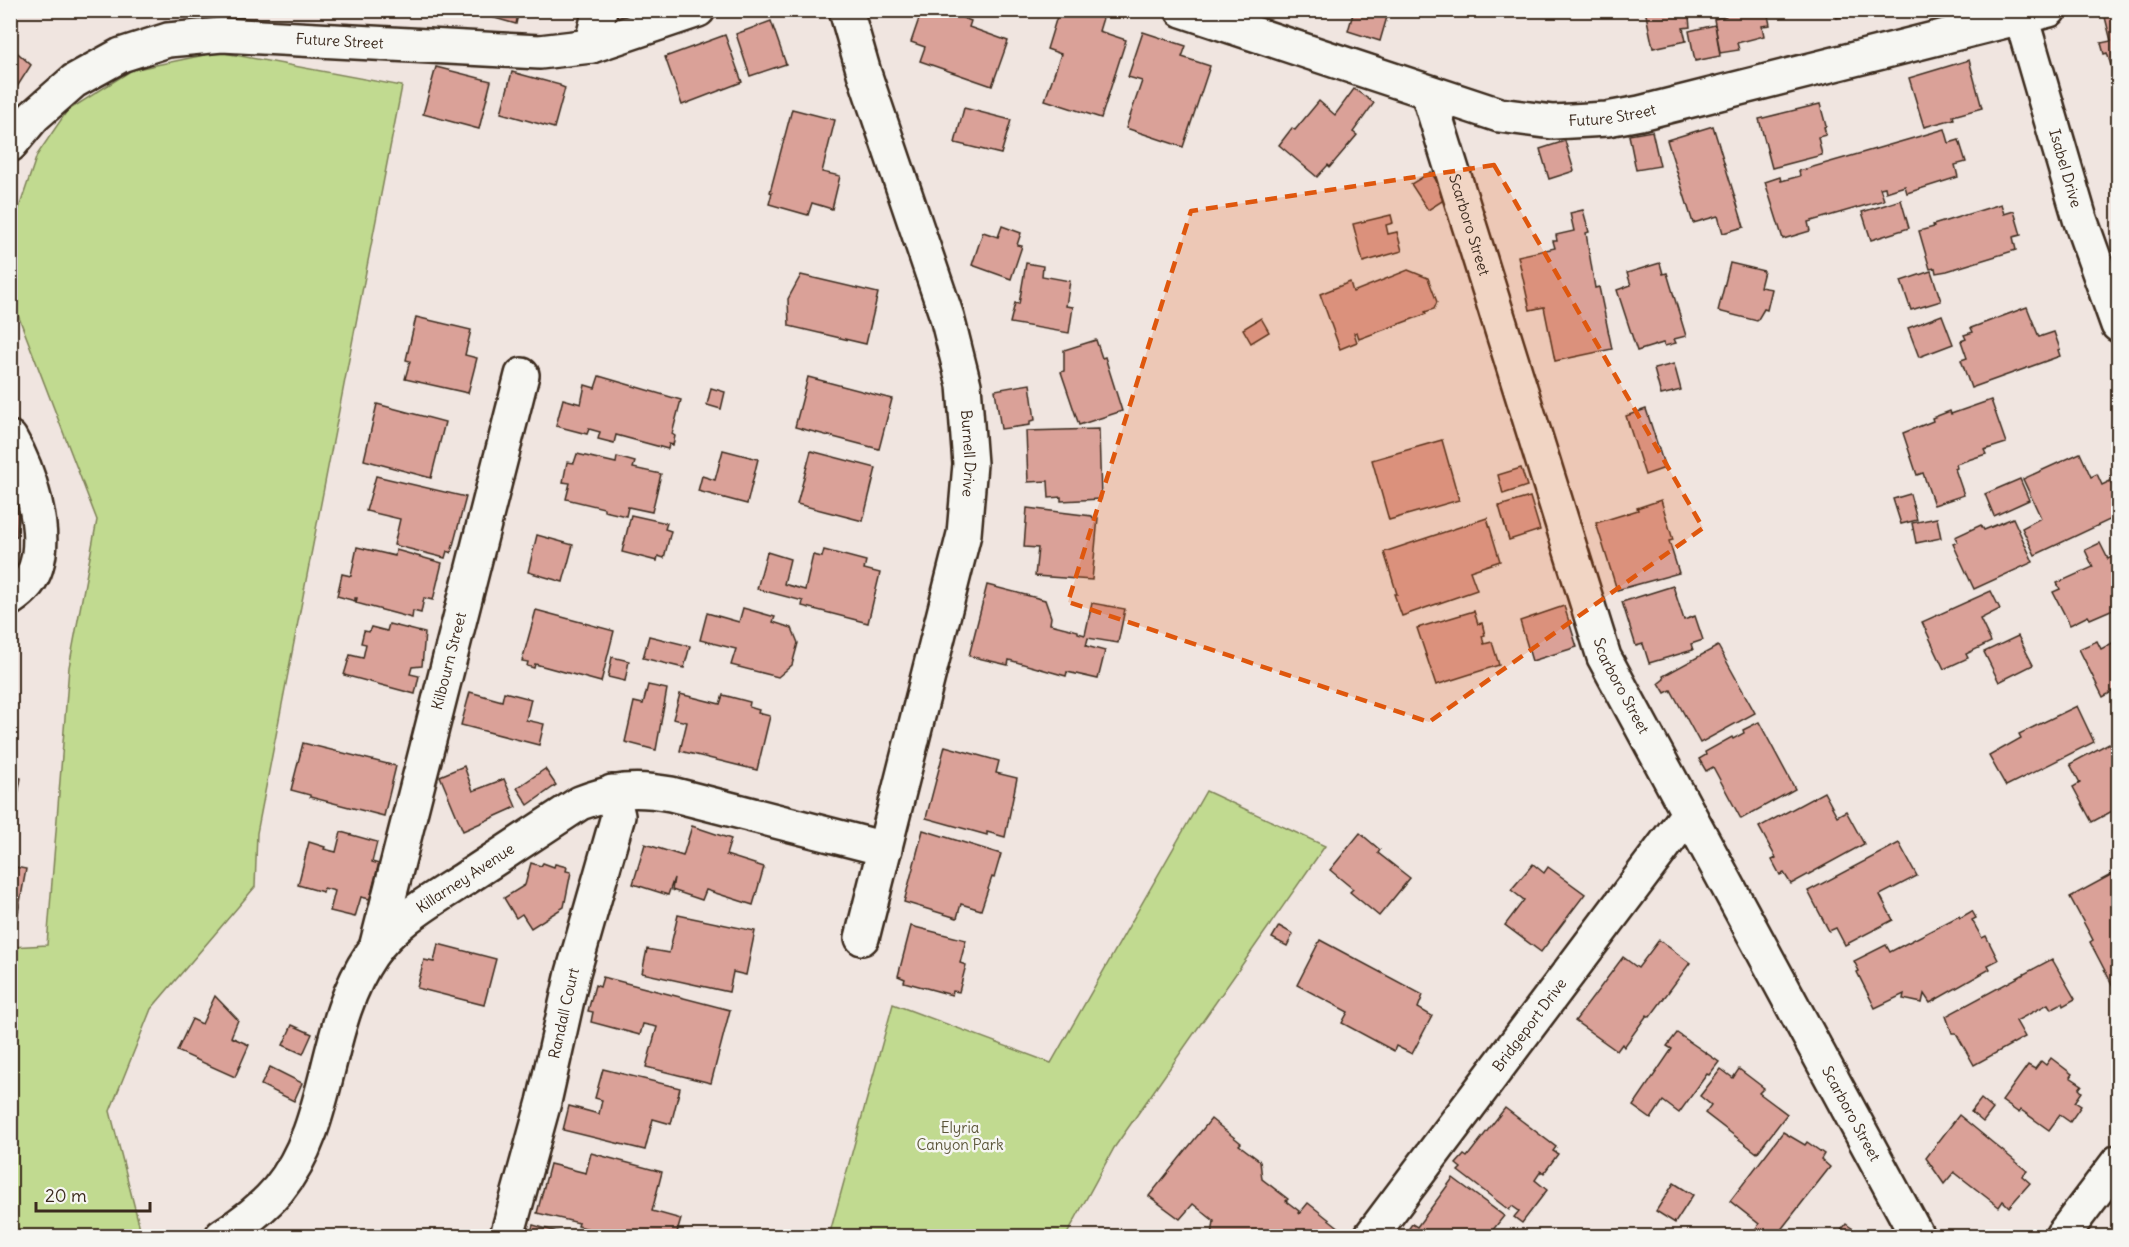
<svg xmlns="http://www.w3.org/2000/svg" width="2129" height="1247" font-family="Delius,sans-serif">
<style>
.green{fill:#c1da90;stroke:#7e8257;stroke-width:1.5}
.building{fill:#daa198;stroke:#3b2a1e;stroke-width:1.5}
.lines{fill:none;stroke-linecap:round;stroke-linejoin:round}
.minor-casing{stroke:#3b2a1e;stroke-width:38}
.minor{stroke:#f6f6f2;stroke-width:33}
.marked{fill:#df570d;fill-opacity:0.2;stroke:#df570d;stroke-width:4.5;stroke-dasharray:12 8;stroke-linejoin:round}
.labels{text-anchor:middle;stroke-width:5;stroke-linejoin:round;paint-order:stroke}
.street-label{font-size:15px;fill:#3b2a1e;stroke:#f6f6f2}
.park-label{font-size:15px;fill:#5c563a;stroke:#f6f6f2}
</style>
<rect width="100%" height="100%" fill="#f0e5e0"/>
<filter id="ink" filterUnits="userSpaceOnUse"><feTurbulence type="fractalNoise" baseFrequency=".0167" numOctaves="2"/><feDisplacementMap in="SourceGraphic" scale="12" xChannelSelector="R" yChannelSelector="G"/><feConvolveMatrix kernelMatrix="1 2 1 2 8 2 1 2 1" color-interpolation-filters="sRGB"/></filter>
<g filter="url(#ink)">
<g class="green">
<path d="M219,52l183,34 -145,747 -2,54 -104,122 -41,102 32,125h-131v-289l36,-2 22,-278 28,-147 -84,-218 1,-79 23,-68 30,-44 65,-41z"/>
<path d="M1206,791l119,55 -211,302 -48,88h-237l64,-232 158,59z"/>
</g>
<g class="building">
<path d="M365,10h29l-1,7 -28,-3z"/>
<path d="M485,10h34l-3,14 -32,-9z"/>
<path d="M922,10h21l28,11 -2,6 39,14 -16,45 -72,-25 5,-14 -14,-5z"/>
<path d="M1059,10h23l21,8 -4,13 27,9 -25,78 -56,-18 16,-46 -14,-5z"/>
<path d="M1354,10h35l-9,31 -32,-10z"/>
<path d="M1645,10h58l-11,3 1,4h-4l1,10 -7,1 3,13 -33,7z"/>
<path d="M1725,10h42l3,15 -8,1 2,10 -27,7 2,7 -19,3 -6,-34 12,-3z"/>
<path d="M1834,10h37v1l-35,7z"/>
<path d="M2118,13v74l-11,-34 -3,1 -3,-11 10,-2 -6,-24z"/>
<path d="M771,21l15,43 -36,12 -14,-42z"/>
<path d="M1715,25l5,31 -25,5 -6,-30z"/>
<path d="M1143,32l43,14 -4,11 28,9 -27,81 -57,-19 16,-47 -14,-4z"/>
<path d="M725,35l17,47 -60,23 -17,-48z"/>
<path d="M10,46l21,19 -16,25 -5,-2z"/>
<path d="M1969,60l13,48 -29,8 1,3 -30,8 -15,-49z"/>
<path d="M436,67l55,14 -12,48 -56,-15z"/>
<path d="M512,72l48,13v1l5,2 -11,40 -53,-15z"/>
<path d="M1354,89l20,14 -21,29 4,3 -27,32 -2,-2 -11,12 -38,-32 13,-17 3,2 24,-29 16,14z"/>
<path d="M1820,104l6,22 -2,1 2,8 -8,2 4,18 -50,13 -13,-49z"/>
<path d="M964,108l47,12 -10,34 -46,-11z"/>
<path d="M792,109l43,11 -13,52 18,4 -8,33 -20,-6 -4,12 -39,-11 3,-11 -2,-1z"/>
<path d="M1713,126l31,101 -21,6 -5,-17 -25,7 -26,-83z"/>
<path d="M1945,129l4,14 10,-3 7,22 -11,3 3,12 -51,16 -2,-7 -19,6 -1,-5 -5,1 4,12 -76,22 2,9 -27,8 -18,-57 15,-5 1,4 19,-5 -1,-5z"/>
<path d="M1652,131l8,35 -24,4 -7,-35z"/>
<path d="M1565,141l9,30 -25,8 -9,-30z"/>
<path d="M1431,172l16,26 -19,12 -17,-26z"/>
<path d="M1901,200l8,28 -38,12 -9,-28z"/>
<path d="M2001,204l3,10 10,-3 7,24 -8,2 3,13 -69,21 -11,2 -1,-5 -5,1 -11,-38 15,-4 -1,-2z"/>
<path d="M1583,210l6,22 -3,1 9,55 4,-1 13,62 -57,12 -11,-54 -14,3 -12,-54 37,-8 -2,-7h4l-1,-6 18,-4 -4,-18z"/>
<path d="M1391,215l2,8 -7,2 2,9 9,-2 5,19 -39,11 -10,-38z"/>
<path d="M1002,226l19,7 -4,12 5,1 -11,33 -39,-14 11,-33 15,5z"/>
<path d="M1026,263l17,3 -1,10 28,5 -4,25 7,1 -4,26 -59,-10 5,-20 4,1z"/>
<path d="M1660,263l3,11 4,-1 19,63 -12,3 2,4 -11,3 -2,-3 -26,8 -20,-61 14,-5 -4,-12z"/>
<path d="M1730,263l34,8 -4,16 12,2 -5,21 -3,-1 -7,12 -39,-10z"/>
<path d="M1408,270l20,8 9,24 -3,7 -9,3 1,2 -67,25 -2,-7 -3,1 3,9 -17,7 -20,-55 30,-12 3,10z"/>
<path d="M1931,271l10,30 -30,9 -10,-29z"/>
<path d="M801,275l77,18 -12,51 -77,-18 -1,-27z"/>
<path d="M2027,307l12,30 15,-5 6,17 -2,1 2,6 -89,32 -10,-28 6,-2 -6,-17 5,-2 -2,-4 9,-3 -2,-4z"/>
<path d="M1942,315l11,29 -34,13 -11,-29z"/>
<path d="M416,317l55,13 -6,25 12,3 -9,35 -63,-14 5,-18 -4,-1z"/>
<path d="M1261,318l8,14 -18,11 -8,-14z"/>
<path d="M1096,340l6,18 3,-1 17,54 -43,14 -18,-53 3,-1v-21z"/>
<path d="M1674,364l7,26 -20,5 -7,-26z"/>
<path d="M599,376l82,24 -9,34 3,2 -2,9 -4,-1 -1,5 -52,-14 -2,8 -16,-4 2,-7 -11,-3 -2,5 -31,-8 7,-27 18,5 4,-19 10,3z"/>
<path d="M808,377l84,22 -13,50 -84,-22z"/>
<path d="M1030,384l5,36 -5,1v4l-29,4 -6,-39z"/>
<path d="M711,388l14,4 -4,17 -14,-4z"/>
<path d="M1991,400l15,43 -22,7 2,4 -30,10 1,4 -2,1 9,26 -30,10 -11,-32 -6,2 -14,-42 30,-12 -1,-3 18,-7 1,3z"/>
<path d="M377,404l68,18 -14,56 -67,-18z"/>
<path d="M1646,409l19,59 -20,7 -19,-59z"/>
<path d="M1099,429l2,70 -40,2v-4l-12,1 -1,-17 -20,1 -2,-51z"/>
<path d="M1442,440l17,60 -70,20 -17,-60z"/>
<path d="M723,450l35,9 -11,45 -49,-13 4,-15 13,4z"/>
<path d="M811,451l65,17 -13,53 -66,-17z"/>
<path d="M2080,453l11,24 6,-3 5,11 8,-4 8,17v6l-7,4 5,9 -81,38 -13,-27 19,-10 -18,-39z"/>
<path d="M577,454l39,9 1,-6 18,5 -2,6 28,6 -9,38 -24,-5 -2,9 -22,-5v-3l-38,-9 4,-16 -7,-1 4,-20 7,1z"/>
<path d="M10,467l9,24 -2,45 -7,1z"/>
<path d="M1521,468l6,18 -24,8 -5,-19z"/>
<path d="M376,476l90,21 -15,56 -4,-2 -2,7 -51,-13 6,-26 -34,-8z"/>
<path d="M2020,479l9,21 -35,16 -9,-22z"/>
<path d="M1910,494l7,26 -16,4 -8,-25z"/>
<path d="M1530,497l10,33 -31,10 -10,-34z"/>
<path d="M1661,500l12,40 -4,1 10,32 -62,17 -21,-67 42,-13 -1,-2z"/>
<path d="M1027,508l65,8 1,2h5l-6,62 -57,-4 3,-28 -14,-1z"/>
<path d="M631,515l36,8 -2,6 6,2 -7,27 -6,-2 -1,5 -35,-9z"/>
<path d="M1487,518l13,43 -30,10 7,19 -75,26 -8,-22h3l-13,-42z"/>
<path d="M1937,518l4,20 -25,5 -4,-20z"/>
<path d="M2013,518l20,44 -59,27 -21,-45 5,-2 -3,-5 26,-12 3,5z"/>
<path d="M537,535l36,10 -10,37 -35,-10z"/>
<path d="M2100,543l8,16 10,-5v53l-28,12 -2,-3 -18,9 -17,-33 7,-3 -3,-6 36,-16 -8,-17z"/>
<path d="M357,547l38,9 1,-6 46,13 -9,37 -9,-2 -3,15 -8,-2 -1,7 -56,-15 1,-5h-2v3l-18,-5 5,-22 9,2z"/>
<path d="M824,550l42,11 -2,8 16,4 -12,50 -66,-17 1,-5 -46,-12 10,-37 23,7 -6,25 21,6 8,-35 9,2z"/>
<path d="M987,585l58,15 6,17 -1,7 28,7v2l7,2 7,-32 33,6 -7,34 -30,-5 -2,8 19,5 -7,28 -31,-7 -1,4 -57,-16 -1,5 -39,-9z"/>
<path d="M1673,586l11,34 11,-4 8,24 -12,4 2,6 -44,13 -6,-19 -7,2 -14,-44z"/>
<path d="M1991,591l9,18 -20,10 11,23 -25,12 2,4 -24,11 -22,-47z"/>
<path d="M1564,606l13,41 -45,14 -12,-40z"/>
<path d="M743,608l32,9 -2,5 19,6 6,15 -6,22 -14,12 -47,-12 5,-16 -36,-9 7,-27 32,9z"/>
<path d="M536,610l78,21 -13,51 -66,-18 -1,4 -7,-2 1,-4 -6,-1z"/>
<path d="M1474,611l4,13 4,-1 3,12 -3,1 2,8 8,-2 7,23 -63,20 -19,-57z"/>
<path d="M389,624l36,9 -3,33 -10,1 -2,7 9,2 -4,18 -71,-19 6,-20 13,3 3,-14 -5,-1 3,-12 5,1 2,-5 16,4z"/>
<path d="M649,636l41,10 -6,22 -41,-10z"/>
<path d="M2018,636l15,29 -34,17 -15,-30z"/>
<path d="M2118,640v51l-1,-2 -14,8 -24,-48 18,-8 4,8z"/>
<path d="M1718,646l37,67 -55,30 -29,-53 -6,3 -6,-10 5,-4 -1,-3z"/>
<path d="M612,657l17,4 -4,20 -17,-4z"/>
<path d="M648,685l19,4 -11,61 -31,-8 9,-40 9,2z"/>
<path d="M470,692l32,9 2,-9 27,7 -5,21 18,4 -5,21 -78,-20z"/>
<path d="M680,694l40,10 3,-9 27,7 -1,5 10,3 -1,3 12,3 -13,54 -77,-19 7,-29 -14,-3z"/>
<path d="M2077,706l17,36 -88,44 -17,-30 32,-18 -2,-4z"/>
<path d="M1759,722l36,67 -54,30 -28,-52 -7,4 -7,-12 7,-4 -1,-3 27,-15 1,2 11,-6 -1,-3z"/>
<path d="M2118,741v67l-26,14 -19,-35 7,-4 -10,-19 39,-21 1,2z"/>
<path d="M303,743l93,23 -12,50 -74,-19v-2l-19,-5z"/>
<path d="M945,746l54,15 -3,12 21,5 -12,59 -18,-5v3l-61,-17z"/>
<path d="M464,766l9,25 31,-12 12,28 -53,24 -23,-55z"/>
<path d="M545,769l11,16 -28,20 -11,-17z"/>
<path d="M10,776l11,2 -11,62z"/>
<path d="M1824,792l13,24 9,-5 18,33 -73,40 -7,-11 -4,2 -8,-15 4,-2 -17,-31z"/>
<path d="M692,826l39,13 -5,16 38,12 -11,38 -47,-15 -4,10 -30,-10 2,-12 -6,17 -35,-11 12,-40 38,12z"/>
<path d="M923,830l78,24 -7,24 -2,-1 -11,33 -20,-6 -4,14 -53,-16z"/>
<path d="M341,832l36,10 -5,20 7,2 -9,35 -9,-2 -6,20 -25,-6 5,-20 -11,-3 -1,4 -25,-7 11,-43 16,5 -1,2 12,3z"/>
<path d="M1360,833l20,17 -2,3 32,25 -31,38 -29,-24 3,-3 -23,-19z"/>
<path d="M1899,843l18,33 -37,19 13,25 -48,25 -9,-17 -7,3 -21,-40z"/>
<path d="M531,863l10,3 2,-3 11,4 1,-3 12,3 -1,4 5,1 -7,35 -33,21 -9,-14 -6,4 -12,-20 21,-13z"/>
<path d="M1533,864l11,9 4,-6 37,27 -44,58 -36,-27 19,-25 -13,-10z"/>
<path d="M10,866l16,3 -11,61 -5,-1z"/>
<path d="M2118,871v112l-5,3 -23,-44 3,-2 -23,-43z"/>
<path d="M1972,911l4,7 -4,2 10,18 4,-2 12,24 -10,5 2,4 -60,34 -6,-9 -2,9 -19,-4 1,-5 -29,14 -18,-36 2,-1 -5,-10 32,-16 4,7 69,-36 1,2z"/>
<path d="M678,915l77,16 -9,44 -13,-3 -4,20 -87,-19 5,-24 22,4z"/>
<path d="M911,926l55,14 -6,23 6,2 -7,27 -6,-1 -1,4 -48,-13 1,-3 -7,-3z"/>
<path d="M1279,926l14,8 -6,12 -15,-8z"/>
<path d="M1320,940l103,55 -5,13 14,8 -20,38 -16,-8 -2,5 -52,-28 6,-11 -51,-27z"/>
<path d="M1659,940l31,23 -40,54 -3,-2 -23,32 -2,-3 -5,7 -42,-30 48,-64 15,11z"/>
<path d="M438,944l58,15 -12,46 -67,-17 7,-28 10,2z"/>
<path d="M2052,959l23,40 -12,7 -1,-3 -11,6 -3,-5 -32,17 9,16 -51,28 -18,-32h-4l-6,-17z"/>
<path d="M603,977l127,33 -19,73 -65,-16 11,-40 -14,-3 -3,11 -49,-13 2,-10 -5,-1 7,-26 5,2z"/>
<path d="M215,996l23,24 -7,17 18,8 -14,32 -58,-26 15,-32 10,5z"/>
<path d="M292,1025l20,9 -9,20 -20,-9z"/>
<path d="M1677,1033l42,29 -10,13 -2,-1 -28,39 -16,-12 -12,18 -18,-13 39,-57 -5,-3z"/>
<path d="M2051,1058l21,16 -2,3 12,8 -3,4 3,3 -7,10 6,4 -11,16 -10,-7 -11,15 -28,-20 -2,3 -17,-12 26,-36 7,4 6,-8 5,4z"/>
<path d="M270,1067l32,16 -8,18 -33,-16z"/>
<path d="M603,1069l77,19 -9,36 -18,-5 -8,31 -82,-20 6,-24 30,8 3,-14 -7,-2z"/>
<path d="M1721,1069l12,9 6,-9 25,19 -5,5 28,21 -30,39 -52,-40 6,-8 -11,-9z"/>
<path d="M1981,1099l12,10 -10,13 -12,-10z"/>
<path d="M1505,1108l51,39 -3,4 5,3 -14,19 -3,-2 -6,9 12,10 -25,33 -8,-6 5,-6 -7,-5 -3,4 -51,-39 3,-3 -5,-4 8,-9 3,2z"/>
<path d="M1959,1115l68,56 -5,5 8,7 -21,24 -6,-6 -4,6 -45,-35 -10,12 -18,-26z"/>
<path d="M1211,1119l30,24 -2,2 21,16 2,18 26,20 -2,2 13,10 -1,2 1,1 9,-11 33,26 -6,7h-123l2,-15 -21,-17 -13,15 -31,-23z"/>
<path d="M1783,1132l22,13 2,-3 17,12 -3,5 9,8 -54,69 -5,-3 -3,3h-13l-3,-2 7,-10 -29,-23z"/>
<path d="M591,1153l71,19 -10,39 29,8 -5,17h-60l-38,-10 1,-3 -42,-10 13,-49 36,9z"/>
<path d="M1453,1178l51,38 -16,20h-80l-3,-2 7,-10 5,3z"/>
<path d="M1674,1183l19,12 -18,28 -19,-12z"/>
<path d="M1846,1224l17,12h-26z"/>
<path d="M533,1225l38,11h-41z"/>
</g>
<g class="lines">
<defs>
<g id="minor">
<path id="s1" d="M846,10l18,63 83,244 17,68 6,79 -6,70 -102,404"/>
<path id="s2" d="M1182,10l317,105 54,7 54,-3 33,-6 409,-103"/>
<path id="s3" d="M2019,10l61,209 38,106"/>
<path d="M591,46l9,-36"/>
<path id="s4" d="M1428,93l176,564 313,579"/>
<path id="s5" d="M10,145l24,-29 40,-35 47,-26 47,-15 54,-5 318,17 51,-6 107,-36"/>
<path d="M10,438c19,32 38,92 26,129 -4,14 -14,24 -26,32"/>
<path id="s6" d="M376,948l146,-573"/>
<path id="s7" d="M222,1236c21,-13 40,-27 56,-46 55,-67 44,-164 93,-235 23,-34 61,-55 95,-77 38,-25 76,-50 114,-75 36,-13 53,-16 91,-9l214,55"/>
<path id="s8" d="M507,1236l37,-134 29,-129 45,-157 -6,-24"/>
<path id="s9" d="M1371,1236l317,-422"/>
<path d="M2062,1236l56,-74"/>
</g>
</defs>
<use href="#minor" class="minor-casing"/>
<use href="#minor" class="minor"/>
</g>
</g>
<path class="marked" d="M1494,165l209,363 -274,194 -361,-120 123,-391z"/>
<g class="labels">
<g class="street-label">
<text dy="5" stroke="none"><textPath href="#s5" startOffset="366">Future Street</textPath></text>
<text dy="5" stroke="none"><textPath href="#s2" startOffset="448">Future Street</textPath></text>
<text dy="5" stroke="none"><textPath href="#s3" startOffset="165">Isabel Drive</textPath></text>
<text dy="5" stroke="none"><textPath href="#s4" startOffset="138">Scarboro Street</textPath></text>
<text dy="5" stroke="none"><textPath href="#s1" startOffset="462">Burnell Drive</textPath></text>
<text dy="5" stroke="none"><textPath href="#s6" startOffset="296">Kilbourn Street</textPath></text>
<text dy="5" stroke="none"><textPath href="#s4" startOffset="624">Scarboro Street</textPath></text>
<text dy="5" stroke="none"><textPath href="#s7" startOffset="450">Killarney Avenue</textPath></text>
<text dy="5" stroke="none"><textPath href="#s8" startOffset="230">Randall Court</textPath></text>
<text dy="5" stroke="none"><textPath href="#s9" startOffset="264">Bridgeport Drive</textPath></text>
<text dy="5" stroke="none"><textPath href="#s4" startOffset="1110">Scarboro Street</textPath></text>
</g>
<g class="park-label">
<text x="960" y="1133">Elyria<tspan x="960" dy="17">Canyon Park</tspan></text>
</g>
</g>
<rect width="2129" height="1247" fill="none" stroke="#f6f6f2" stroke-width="36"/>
<rect x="18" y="18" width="2093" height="1211" fill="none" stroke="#3b2a1e" stroke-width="2" filter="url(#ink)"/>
<path d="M36 1202v9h114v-9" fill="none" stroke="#3b2a1e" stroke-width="3"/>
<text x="45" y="1202" font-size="18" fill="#3b2a1e" stroke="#f6f6f2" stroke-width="4.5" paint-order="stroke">20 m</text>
</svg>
